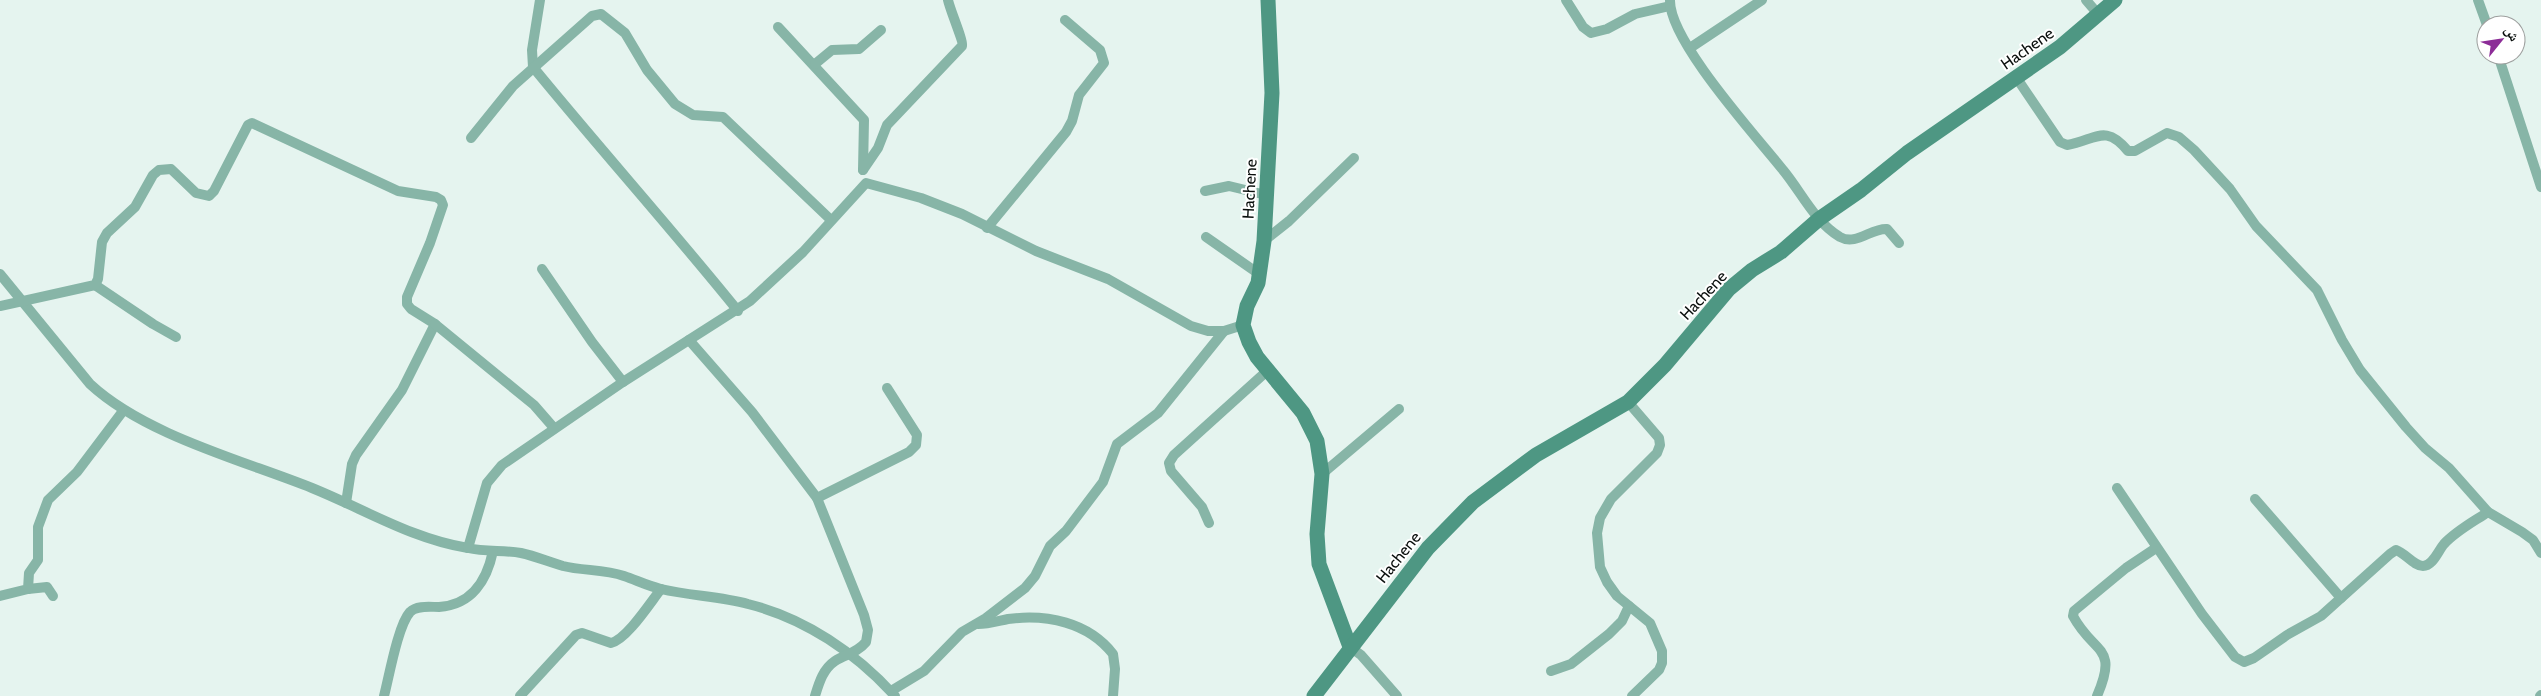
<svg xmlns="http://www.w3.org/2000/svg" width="2541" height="696" font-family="Cabin,'Noto Naskh Arabic',sans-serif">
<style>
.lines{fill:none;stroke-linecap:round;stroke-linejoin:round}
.street{stroke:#87b5a7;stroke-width:10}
.secondary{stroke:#4e9783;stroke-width:15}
.labels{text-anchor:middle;stroke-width:4;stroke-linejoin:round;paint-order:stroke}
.street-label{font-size:16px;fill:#0a0f0d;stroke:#fff}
</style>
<rect width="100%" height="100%" fill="#e5f4ef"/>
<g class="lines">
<g class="street">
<path d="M540,0l-8,50 1,17c67,82 138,161 205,244"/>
<path d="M1566,0l17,27 8,6 16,-4 28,-15 35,-8"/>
<path d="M1670,0c-1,41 87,137 113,170 19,23 31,51 57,67 16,9 31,-9 47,-8l12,14"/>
<path d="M2086,0l12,14"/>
<path d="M2478,0l9,25"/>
<path d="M778,27l86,93 -1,50"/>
<path d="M1690,48l72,-48"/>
<path d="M2498,55l43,132"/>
<path d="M815,64l17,-14 27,-1 22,-19"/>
<path d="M2016,77l44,65 7,3c29,-5 38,-22 61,6h7l32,-18 12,4 15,13 36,39 26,37 61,64 25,50 18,30 46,57 19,21 24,20 39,44 34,20 11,8 8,13"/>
<path d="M471,138l42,-52 79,-70 9,-2 24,19 22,37 28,34 18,11 30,2 108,103"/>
<path d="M863,170l15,-22 9,-23 75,-79c2,-4 -12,-36 -14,-46"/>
<path d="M1205,191l24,-5 37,9"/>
<path d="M987,228l79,-96 6,-11 7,-26 25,-32 -4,-13 -35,-30"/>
<path d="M1206,237l53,37"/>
<path d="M1264,241l25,-20 65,-63"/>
<path d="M542,269l50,73 31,40"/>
<path d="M0,274l90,110c55,51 152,76 222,104 52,21 100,51 156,60 17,4 36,2 53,5 14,3 28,9 42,13 20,5 41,3 61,10 12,4 24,10 37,13 29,7 59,7 87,15 57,14 108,49 147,92"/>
<path d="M95,285l58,39 23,13"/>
<path d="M0,306l95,-21 3,-6 4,-37 5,-9 28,-26 18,-32 6,-5 12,-1 25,24 13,3 5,-5 34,-66 4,-2 146,68 38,6 5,3 2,5 -13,38 -23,54v7l4,5 24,15 -33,66 -46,65 -4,9 -6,39"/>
<path d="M435,324l99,81 20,23"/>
<path d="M689,340l63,72 65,86 47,117 4,15 -2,12c-9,11 -20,12 -31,19 -12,8 -16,22 -20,35"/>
<path d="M1628,402l31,36 1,7 -3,8 -46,46 -11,19 -3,15 3,34 7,15 10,14 33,27 12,28v12l-3,7 -27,26"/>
<path d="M1322,474l77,-65"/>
<path d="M2117,488l85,126 33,43 9,5 10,-4 33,-23 34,-19 69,-62 6,-4c9,3 18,16 27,16 10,0 15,-15 21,-22 12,-13 29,-22 44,-32"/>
<path d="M817,498l92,-46 7,-7 1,-10 -30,-47"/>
<path d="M2255,499l86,99"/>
<path d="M1209,523l-7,-16 -31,-36 -2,-8 5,-8 93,-84"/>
<path d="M468,548l19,-65 15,-18 121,-83 127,-81 53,-49 63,-69 55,15 41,16 74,37 72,28 83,47 17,5h16l19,-6"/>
<path d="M28,589l19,-2 6,9"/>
<path d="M0,596l28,-7 1,-16 9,-13v-33l10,-27 29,-28 46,-61"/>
<path d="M978,624c10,0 20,-3 30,-5 39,-5 80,3 105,35l2,15 -2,27"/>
<path d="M1350,647l11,8 36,41"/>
<path d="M1551,671l20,-7 38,-30 13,-13 7,-15"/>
<path d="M891,691l33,-20 38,-39 24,-14 39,-30 10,-12 15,-30 16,-15 37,-49 14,-38 41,-31 66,-82"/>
<path d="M384,696c5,-19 14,-71 26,-84 7,-7 20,-5 29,-5 33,-2 48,-27 54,-56"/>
<path d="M520,696l56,-61 6,-2 29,10c16,-4 39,-40 50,-54"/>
<path d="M2097,696c22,-51 -3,-41 -24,-80l1,-5 52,-43 30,-20"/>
<path d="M2540,696l1,-1"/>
</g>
<g class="secondary">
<path d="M1268,0l4,93 -8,148 -6,42 -11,23 -4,19 6,17 8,15 46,56 14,28 5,33 -5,60 2,30 31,83"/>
<path d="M1314,696l114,-148 45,-46 63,-47 92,-53 37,-37 64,-76 23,-19 29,-18 38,-33 42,-29 46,-37 153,-106 55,-47"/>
</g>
</g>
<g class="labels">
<g class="street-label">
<text transform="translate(2027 48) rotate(-35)" y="6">Hachene</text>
<text transform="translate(1249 189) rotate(-87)" y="6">Hachene</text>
<text transform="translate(1703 295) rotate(-47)" y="6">Hachene</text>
<text transform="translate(1398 557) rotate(-51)" y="6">Hachene</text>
</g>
</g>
<g transform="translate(2501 40) rotate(60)"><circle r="24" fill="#ffffff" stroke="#9d9f9e"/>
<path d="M0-4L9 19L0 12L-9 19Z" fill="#8c2d97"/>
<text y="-8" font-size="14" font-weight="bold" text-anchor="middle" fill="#0a0f0d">ش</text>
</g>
</svg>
